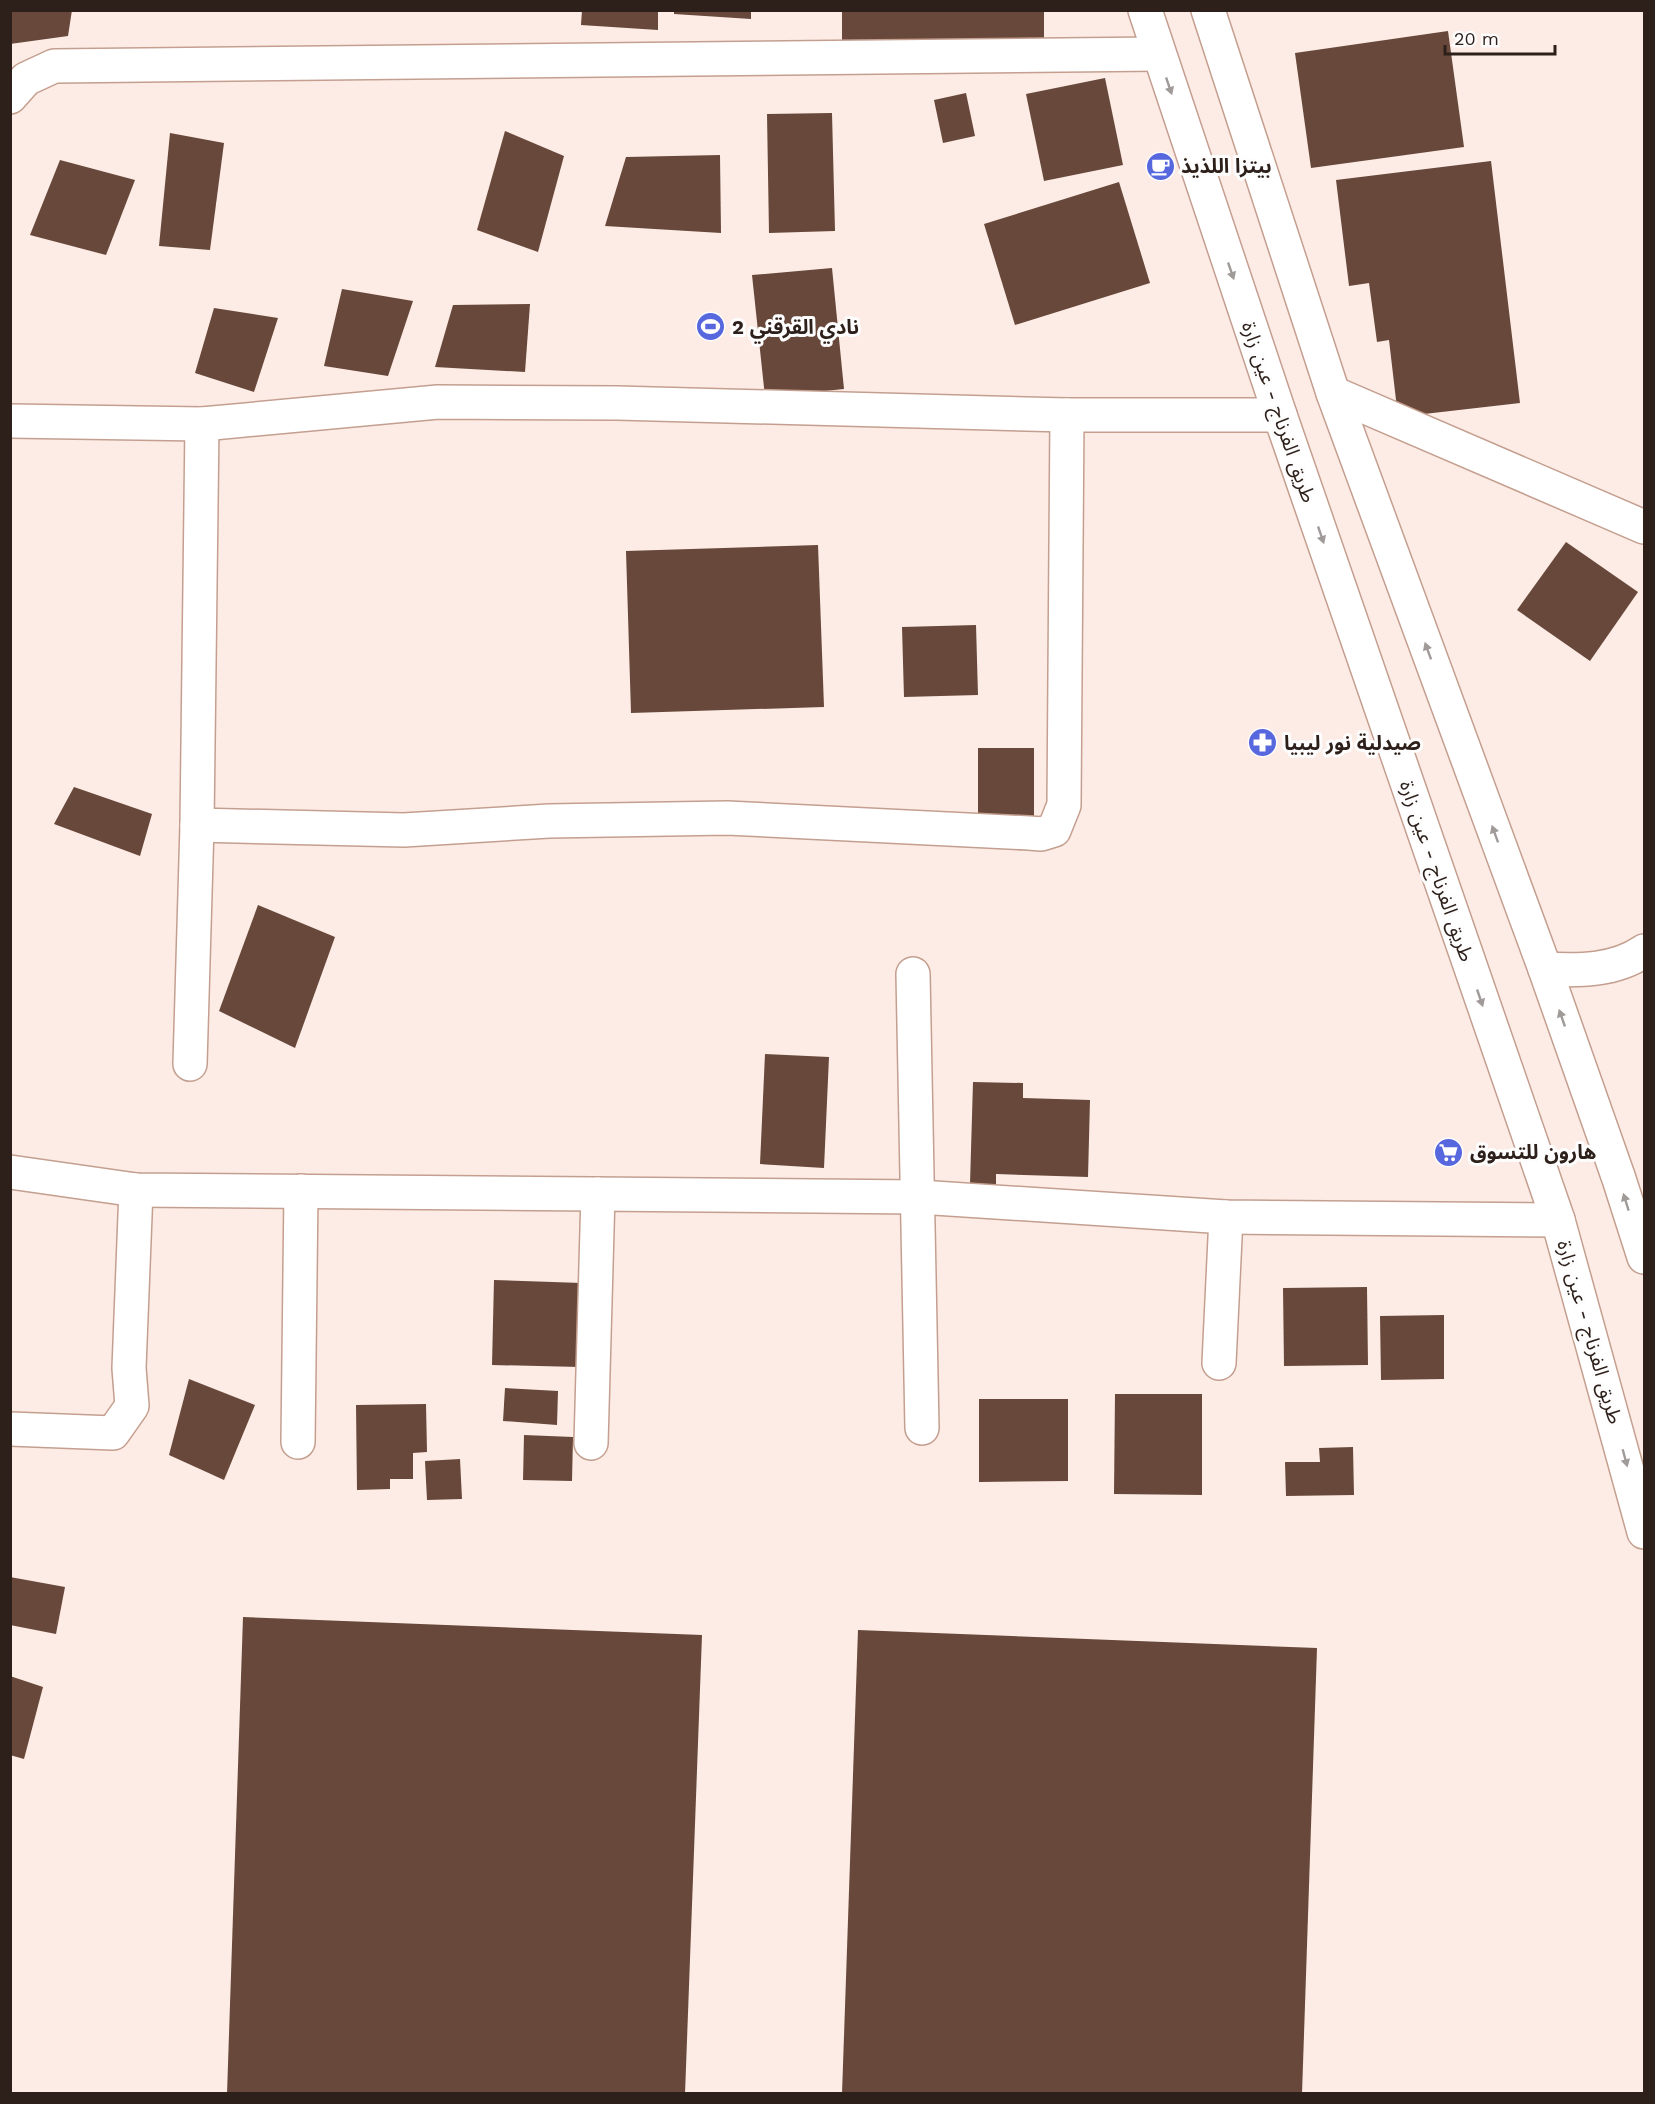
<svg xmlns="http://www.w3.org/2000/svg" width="1655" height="2104" font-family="'Work Sans','Noto Sans Arabic',sans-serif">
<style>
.building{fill:#68483a}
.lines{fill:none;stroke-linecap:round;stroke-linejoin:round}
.minor-casing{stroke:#c49f8f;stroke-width:36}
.major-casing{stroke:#c49f8f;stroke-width:36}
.minor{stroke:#fff;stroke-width:33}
.major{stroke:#fff;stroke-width:33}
.oneway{fill:#a09a98}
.labels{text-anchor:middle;stroke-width:6;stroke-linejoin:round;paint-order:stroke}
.poi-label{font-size:20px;font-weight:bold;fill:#2d1f19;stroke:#fdfdfd;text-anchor:start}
.street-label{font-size:20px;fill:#2d1f19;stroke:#fdfdfd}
</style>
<rect width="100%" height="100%" fill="#fcece5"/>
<g class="building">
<path d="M10,10h62l-4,26 -58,8z"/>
<path d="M582,10h76v20l-77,-5z"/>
<path d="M674,10h77v9l-77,-5z"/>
<path d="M842,10h202v42l-202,-1z"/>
<path d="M1448,31l16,116 -153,21 -16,-115z"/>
<path d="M1105,78l18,87 -79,16 -18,-87z"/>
<path d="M966,93l9,43 -32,7 -9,-43z"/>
<path d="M832,113l3,118 -66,2 -2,-119z"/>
<path d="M505,131l59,25 -26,96 -61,-22z"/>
<path d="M170,133l54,10 -14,107 -51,-4z"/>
<path d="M720,155l1,78 -116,-7 21,-69z"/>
<path d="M60,160l75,20 -29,75 -76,-20z"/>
<path d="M1491,161l29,242 -122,14 -9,-77 -12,2 -8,-59 -20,3 -13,-106z"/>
<path d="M1119,182l31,101 -135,42 -31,-101z"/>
<path d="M832,268l12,121 -79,8 -13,-122z"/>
<path d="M342,289l71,12 -25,75 -64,-10z"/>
<path d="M530,304l-5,68 -90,-5 18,-62z"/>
<path d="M214,308l64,10 -24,74 -59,-19z"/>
<path d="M1566,542l72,50 -48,69 -73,-51z"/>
<path d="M818,545l6,162 -193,6 -5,-162z"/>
<path d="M976,625l2,70 -74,2 -2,-70z"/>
<rect x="978" y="748" width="56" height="80"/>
<path d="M74,787l78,27 -12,42 -86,-32z"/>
<path d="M258,905l77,32 -40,111 -76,-37z"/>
<path d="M765,1054l64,3 -5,111 -64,-4z"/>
<path d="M973,1082l50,1v15l67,2 -2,77 -92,-3v11l-26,-1z"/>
<path d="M494,1280l88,3 -2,84 -88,-2z"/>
<path d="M1367,1287l1,78 -84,1 -1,-78z"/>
<path d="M1444,1315v64l-63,1 -1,-64z"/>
<path d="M189,1379l66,26 -31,75 -55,-25z"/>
<path d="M505,1388l53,3 -1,34 -54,-4z"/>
<path d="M1115,1394h87v101l-88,-1z"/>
<path d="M979,1399h89v82l-89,1z"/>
<path d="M426,1404l1,48 -14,1v26h-23v10l-33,1 -1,-85z"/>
<path d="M524,1435l49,2 -1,44 -49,-1z"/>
<path d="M1353,1447l1,48 -68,1 -1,-34h35l-1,-14z"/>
<path d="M460,1459l2,40 -35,1 -2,-39z"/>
<path d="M10,1577l55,10 -9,47 -46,-9z"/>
<path d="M243,1617l459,18 -17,459h-458z"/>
<path d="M858,1630l459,18 -15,446h-460z"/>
<path d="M10,1676l33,11 -19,72 -14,-4z"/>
</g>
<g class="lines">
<defs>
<g id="minor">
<path d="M10,97l16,-18 28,-13 1104,-12"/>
<path d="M1333,393l311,134"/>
<path d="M10,421l192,3 236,-22 179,1 450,12h213"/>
<path d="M197,825l207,5 145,-9 178,-3 302,15 12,1 13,-4 10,-25 3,-390"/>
<path d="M1545,969c33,2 70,2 99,-18"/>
<path d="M913,974l9,454"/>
<path d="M190,1064l7,-239 5,-401"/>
<path d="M10,1172l126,18 783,7 307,20 332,3"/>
<path d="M1219,1363l7,-146"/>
<path d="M10,1429l103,4 19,-27 -3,-38 7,-178"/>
<path d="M298,1442l3,-251"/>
<path d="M591,1443l7,-249"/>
</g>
<g id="major">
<path d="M1145,10l135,405 278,805 86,312"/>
<path d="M1208,10l125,383 212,576 74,210 25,78"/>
</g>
</defs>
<use href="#minor" class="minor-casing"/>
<use href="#major" class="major-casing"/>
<use href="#minor" class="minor"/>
<use href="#major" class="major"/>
</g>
<defs><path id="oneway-solid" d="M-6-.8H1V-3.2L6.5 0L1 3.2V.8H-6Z" transform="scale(1.5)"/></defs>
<g class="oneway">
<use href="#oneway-solid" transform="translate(1169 86) rotate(71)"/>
<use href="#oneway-solid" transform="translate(1231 271) rotate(71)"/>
<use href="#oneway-solid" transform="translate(1321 535) rotate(71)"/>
<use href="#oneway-solid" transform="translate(1428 651) rotate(-110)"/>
<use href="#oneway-solid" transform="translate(1495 834) rotate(-110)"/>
<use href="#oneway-solid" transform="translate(1480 998) rotate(71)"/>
<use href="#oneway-solid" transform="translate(1562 1018) rotate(-109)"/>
<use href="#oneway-solid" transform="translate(1626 1202) rotate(-107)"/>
<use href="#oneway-solid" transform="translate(1625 1458) rotate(75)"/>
</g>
<defs>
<symbol id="cafe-disc" viewBox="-11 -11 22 22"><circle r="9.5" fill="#5767de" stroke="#fdfdfd"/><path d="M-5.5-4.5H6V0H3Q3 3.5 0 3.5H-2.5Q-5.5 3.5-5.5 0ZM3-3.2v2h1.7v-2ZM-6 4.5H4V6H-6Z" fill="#fff"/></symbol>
<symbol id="stadium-disc" viewBox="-11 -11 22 22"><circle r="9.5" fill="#5767de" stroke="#fdfdfd"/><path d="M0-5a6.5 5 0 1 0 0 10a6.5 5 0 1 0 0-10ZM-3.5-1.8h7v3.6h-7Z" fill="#fff"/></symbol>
<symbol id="pharmacy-disc" viewBox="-11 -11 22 22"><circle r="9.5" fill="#5767de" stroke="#fdfdfd"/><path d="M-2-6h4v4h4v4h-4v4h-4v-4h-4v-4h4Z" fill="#fff"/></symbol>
<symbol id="supermarket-disc" viewBox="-11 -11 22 22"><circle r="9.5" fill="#5767de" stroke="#fdfdfd"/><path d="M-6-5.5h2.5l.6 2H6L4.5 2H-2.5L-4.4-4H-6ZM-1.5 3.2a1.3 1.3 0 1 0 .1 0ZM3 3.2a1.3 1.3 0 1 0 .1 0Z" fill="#fff"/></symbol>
</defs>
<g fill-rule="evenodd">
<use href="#cafe-disc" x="1144" y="150" width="33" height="33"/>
<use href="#stadium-disc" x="694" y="310" width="33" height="33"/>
<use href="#pharmacy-disc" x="1246" y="726" width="33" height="33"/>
<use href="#supermarket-disc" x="1432" y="1136" width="33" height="33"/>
</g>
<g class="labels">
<g class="poi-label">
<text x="1181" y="173">بيتزا اللذيذ</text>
<text x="732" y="334">نادي القرقني 2</text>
<text x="1284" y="750">صيدلية نور ليبيا</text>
<text x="1470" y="1159">هارون للتسوق</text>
</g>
<g class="street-label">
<text transform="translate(1279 412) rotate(71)" y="7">طريق الفرناج - عين زارة</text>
<text transform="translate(1437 871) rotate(71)" y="7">طريق الفرناج - عين زارة</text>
<text transform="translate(1590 1332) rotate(74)" y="7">طريق الفرناج - عين زارة</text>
</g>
</g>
<rect width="1655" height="2104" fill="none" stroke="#2d1f19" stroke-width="24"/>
<path d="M1445 45v9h110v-9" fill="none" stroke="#2d1f19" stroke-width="3"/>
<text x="1454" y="45" font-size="18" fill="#2d1f19" stroke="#fdfdfd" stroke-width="4.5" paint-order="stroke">20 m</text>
</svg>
